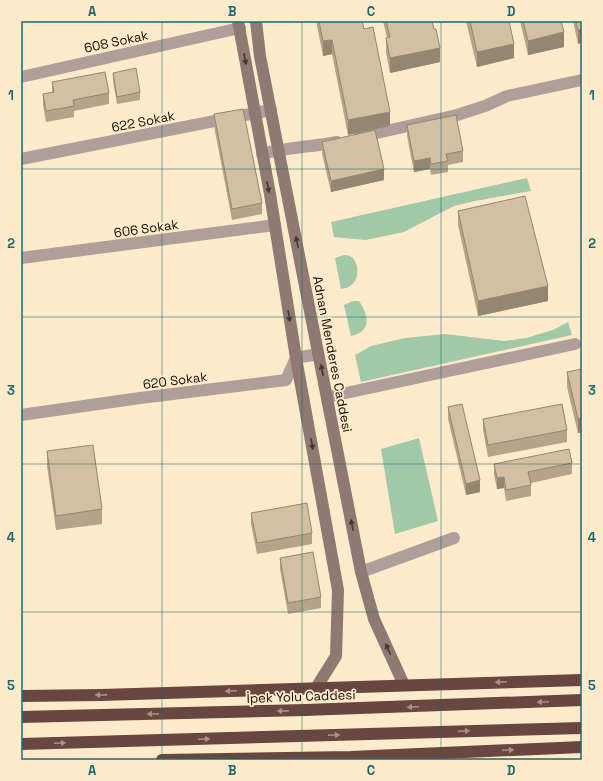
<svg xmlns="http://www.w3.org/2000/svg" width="603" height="781" font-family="'Space Grotesk',sans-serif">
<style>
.green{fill:#a1c8a7}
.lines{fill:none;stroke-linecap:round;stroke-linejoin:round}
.street{stroke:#b09e9a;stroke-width:12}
.secondary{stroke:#917872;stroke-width:12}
.highway{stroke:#67473f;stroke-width:12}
.wall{fill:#b5a48a}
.shaded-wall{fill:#948671}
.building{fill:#d3bfa1;stroke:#948671}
.oneway{fill:#45372f}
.oneway2{fill:#ab907e}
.grid{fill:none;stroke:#1c696d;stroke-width:1;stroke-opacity:0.55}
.labels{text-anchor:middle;stroke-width:3.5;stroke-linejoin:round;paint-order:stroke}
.street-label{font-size:13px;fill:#130c03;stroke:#ffeacb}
.neatline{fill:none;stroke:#1c696d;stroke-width:1.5}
.grid-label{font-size:13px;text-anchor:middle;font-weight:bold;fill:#1c696d}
</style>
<rect width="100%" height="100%" fill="#ffeacb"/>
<g class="green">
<path d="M527,178l4,13 -56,10 -21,5 -50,26 -38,8 -32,-3 -3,-15z"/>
<path d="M344,255c2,0 4,0 6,1 10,6 10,24 0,30 -2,2 -6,2 -9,3l-6,-31z"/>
<path d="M353,301h6c10,15 13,30 -8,35l-7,-31z"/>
<path d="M568,322l4,13 -211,47 -6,-27 16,-9 34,-8 40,-4 59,7 22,-3 27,-8z"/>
<path d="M419,438l19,83 -43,13 -14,-85z"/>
</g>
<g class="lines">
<g class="street">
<path d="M21,77l219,-49"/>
<path d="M359,137l98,-22 28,-9 22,-10 75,-16"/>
<path d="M262,154c25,-7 50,-7 75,-12"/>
<path d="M21,159l250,-49"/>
<path d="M21,258l254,-33"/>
<path d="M327,397l248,-53"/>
<path d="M21,415l119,-17 146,-18 10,-22 22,-4"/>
<path d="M361,572l93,-34"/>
</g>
<g class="secondary">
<path d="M238,21l32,173 26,164 42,232 -2,66 -20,32"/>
<path d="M256,21l4,35 101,516 13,47 30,66"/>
</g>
<g class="highway">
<path d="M21,696l80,-1 481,-15"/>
<path d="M21,717l284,-7 277,-10"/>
<path d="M21,744l561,-16"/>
<path d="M162,760l189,-3 231,-10"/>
</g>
</g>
<g class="wall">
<path d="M316,21h46l28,105 -42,9 -16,-81 -9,2z"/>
<path d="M383,21h49l8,41 -50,11 -4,-20v-15h1z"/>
<path d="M466,21h43l5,37 -37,9z"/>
<path d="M520,21h41l3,26 -36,8z"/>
<path d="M573,21h9l-4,23z"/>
<path d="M113,73l27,19v8l-23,4 -4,-23z"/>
<path d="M52,82l57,11v11l-35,7v6l-28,5 -3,-17v-11l9,-2z"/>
<path d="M214,114l48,89v11l-30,6 -18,-94z"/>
<path d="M407,125l56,26v11l-15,3v7l-17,3 -1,-6 -16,3 -7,-36z"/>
<path d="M322,142l62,38 -53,12 -9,-38z"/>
<path d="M458,211l90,90 -70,15 -20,-91z"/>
<path d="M582,369l-4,64 -11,-46v-15z"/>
<path d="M448,407l32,85 -14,3 -18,-76z"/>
<path d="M483,419l84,11v12l-79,15 -5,-27z"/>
<path d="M47,451l55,58v15l-46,6 -9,-64z"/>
<path d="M572,463v11l-41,9v13l-25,5 -2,-13 -7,1 -3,-14v-11z"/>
<path d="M251,513l61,20v11l-55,10 -6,-30z"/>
<path d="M280,558l41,39v11l-33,6 -8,-45z"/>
</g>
<g class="shaded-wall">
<path d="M582,29v14l-4,1v-14z"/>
<path d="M564,32v15l-36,8v-14z"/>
<path d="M332,40v14l-9,2v-15z"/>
<path d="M514,44v14l-37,9v-15z"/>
<path d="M440,48v14l-50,11v-15z"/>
<path d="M390,112v14l-42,9v-15z"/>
<path d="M430,158v11l-16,3v-11z"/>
<path d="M384,169v11l-53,12v-11z"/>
<path d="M548,286v15l-70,15v-15z"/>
<path d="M582,418v15h-4v-14z"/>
<path d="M504,477v11l-7,1v-11z"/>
<path d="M480,480v12l-14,3v-11z"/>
</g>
<g class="building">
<path d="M319,21h43l2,8 9,-2 17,85 -42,8 -16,-80 -9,1z"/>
<path d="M386,21h46l2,8h2l4,19 -50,10 -4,-20 4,-1z"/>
<path d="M470,21h39l5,23 -37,8z"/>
<path d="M523,21h38l3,11 -36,9z"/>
<path d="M576,21h6v8l-4,1z"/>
<path d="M136,68l4,24 -23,5 -4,-24z"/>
<path d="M105,72l4,21 -36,7 1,6 -28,5 -3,-17 11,-2 -2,-10z"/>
<path d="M243,109l19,94 -30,6 -18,-95z"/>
<path d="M456,115l7,36 -17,3 2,7 -17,3 -1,-6 -16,3 -7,-36z"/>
<path d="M375,130l9,39 -53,12 -9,-39z"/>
<path d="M525,196l23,90 -70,15 -20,-90z"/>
<path d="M582,369v49l-4,1 -11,-47z"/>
<path d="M462,404l18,76 -14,4 -18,-77z"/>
<path d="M562,404l5,26 -79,15 -5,-26z"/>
<path d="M93,445l9,64 -46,7 -9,-65z"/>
<path d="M569,449l3,14 -44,9 3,13 -25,5 -2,-13 -7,1 -3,-14z"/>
<path d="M307,503l5,30 -55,10 -6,-30z"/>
<path d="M313,552l8,45 -33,6 -8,-45z"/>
</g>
<defs><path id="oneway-solid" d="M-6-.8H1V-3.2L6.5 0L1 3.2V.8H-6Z"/></defs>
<g class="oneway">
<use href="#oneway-solid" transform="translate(245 59) rotate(80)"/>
<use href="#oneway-solid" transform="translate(268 187) rotate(79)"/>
<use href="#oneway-solid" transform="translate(297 242) rotate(-101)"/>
<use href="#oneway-solid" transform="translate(289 316) rotate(81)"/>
<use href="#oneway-solid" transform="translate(322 370) rotate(-101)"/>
<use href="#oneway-solid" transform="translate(312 444) rotate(80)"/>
<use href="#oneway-solid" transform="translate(352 525) rotate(-101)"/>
<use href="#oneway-solid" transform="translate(388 649) rotate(-114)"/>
</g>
<g class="oneway2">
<use href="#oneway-solid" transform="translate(501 682) rotate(178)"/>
<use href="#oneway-solid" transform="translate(231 691) rotate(178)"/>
<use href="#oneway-solid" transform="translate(101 695) rotate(179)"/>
<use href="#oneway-solid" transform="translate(543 702) rotate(178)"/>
<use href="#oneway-solid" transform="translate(413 707) rotate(178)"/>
<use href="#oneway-solid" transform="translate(283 711) rotate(179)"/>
<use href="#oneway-solid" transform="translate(153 714) rotate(179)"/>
<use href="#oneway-solid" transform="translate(464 731) rotate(-2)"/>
<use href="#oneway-solid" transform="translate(334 735) rotate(-2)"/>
<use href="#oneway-solid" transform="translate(204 739) rotate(-2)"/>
<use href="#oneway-solid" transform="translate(60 743) rotate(-2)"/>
<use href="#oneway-solid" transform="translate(508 750) rotate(-2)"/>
</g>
<path class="grid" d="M162,21v739M302,21v739M441,21v739M21,169h561M21,317h561M21,464h561M21,612h561"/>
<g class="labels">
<g class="street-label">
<text transform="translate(116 41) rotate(-12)" y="5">608 Sokak</text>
<text transform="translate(143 121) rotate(-11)" y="5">622 Sokak</text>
<text transform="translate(146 228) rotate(-8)" y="5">606 Sokak</text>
<text transform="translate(333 354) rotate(79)" y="5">Adnan Menderes Caddesi</text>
<text transform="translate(175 380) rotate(-7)" y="5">620 Sokak</text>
<text transform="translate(301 696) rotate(-2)" y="5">İpek Yolu Caddesi</text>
</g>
</g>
<rect width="603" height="781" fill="none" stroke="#ffeacb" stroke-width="44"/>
<rect x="22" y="22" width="559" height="737" class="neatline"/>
<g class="grid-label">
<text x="92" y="16">A</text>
<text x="232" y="16">B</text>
<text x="371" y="16">C</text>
<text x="511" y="16">D</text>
<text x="11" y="100">1</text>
<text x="592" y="100">1</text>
<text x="11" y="248">2</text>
<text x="592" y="248">2</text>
<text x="11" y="395">3</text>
<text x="592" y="395">3</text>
<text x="11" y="542">4</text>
<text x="592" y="542">4</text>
<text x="11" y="690">5</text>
<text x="592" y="690">5</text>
<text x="92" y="775">A</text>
<text x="232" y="775">B</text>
<text x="371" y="775">C</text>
<text x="511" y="775">D</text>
</g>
</svg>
